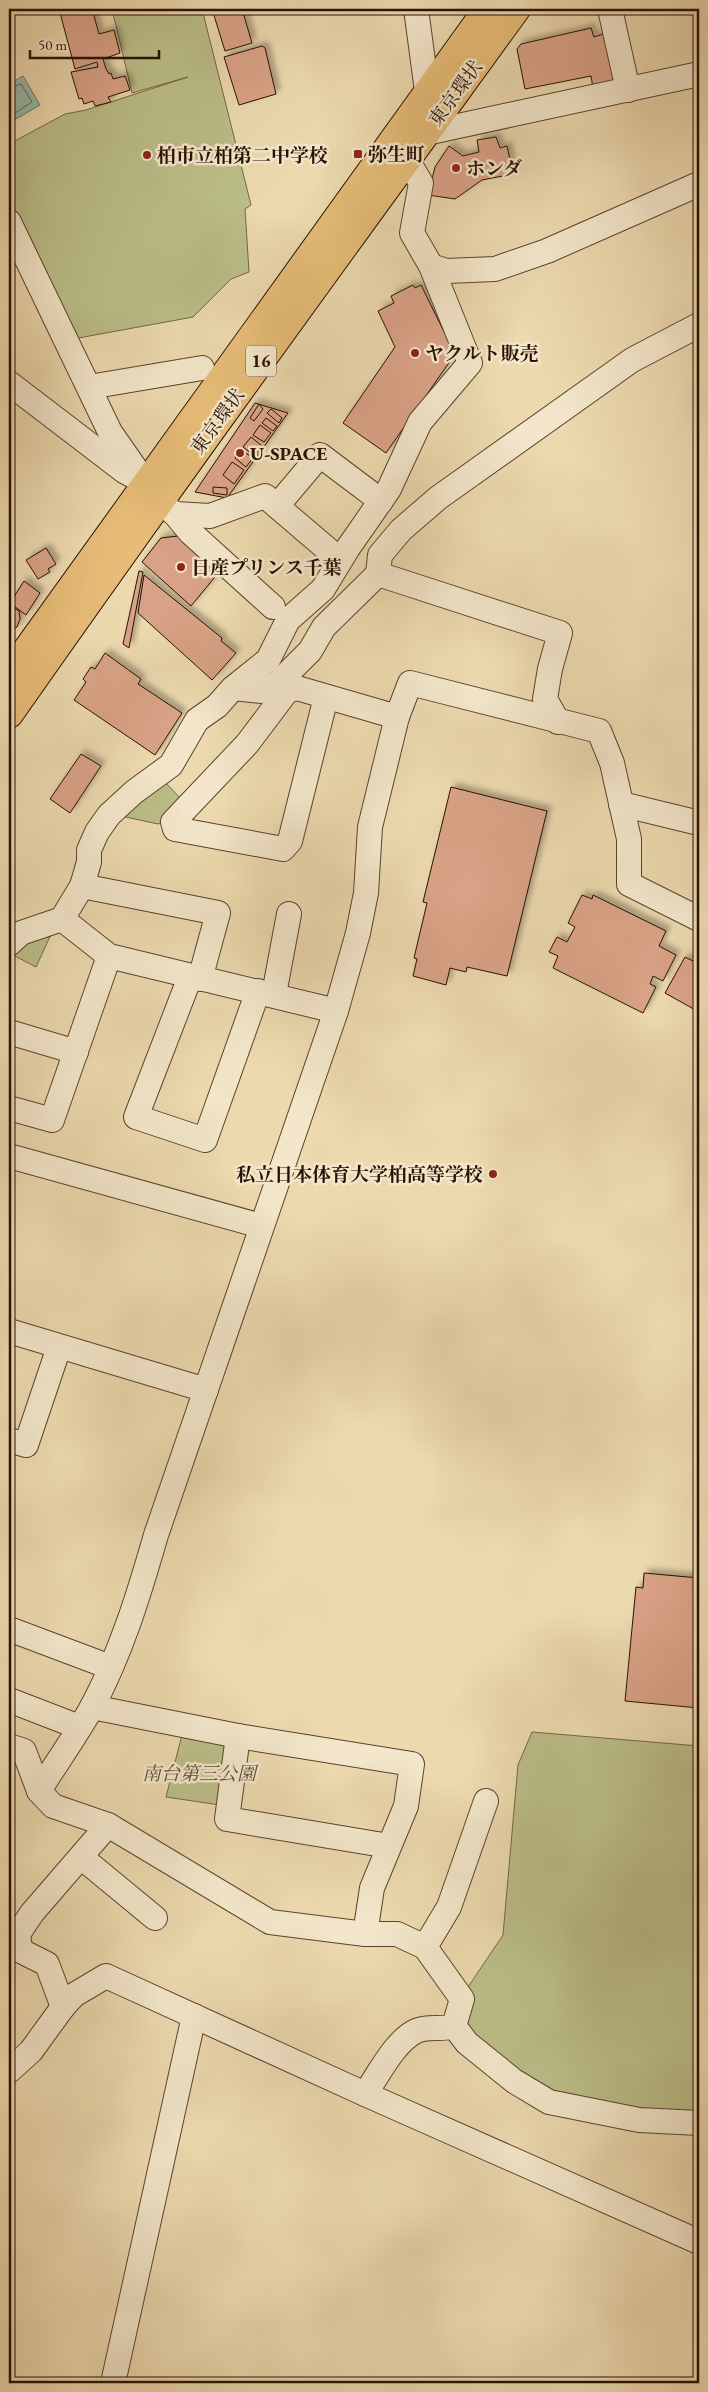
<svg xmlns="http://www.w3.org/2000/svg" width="708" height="2392" font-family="'EB Garamond','Noto Serif JP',serif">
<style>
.green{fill:#bbbe88;stroke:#726746}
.water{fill:#99baaa;stroke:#6c7667}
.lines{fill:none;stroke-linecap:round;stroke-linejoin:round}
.shore{stroke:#616556;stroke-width:1}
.building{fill:#d9a286;stroke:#291003;filter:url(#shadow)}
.minor-casing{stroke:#5a422e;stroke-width:26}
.highway-casing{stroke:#291003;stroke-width:30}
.minor{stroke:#f3e6ca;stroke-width:24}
.highway{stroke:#e6bc77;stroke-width:28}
.poi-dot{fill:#8f2418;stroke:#f3e6ca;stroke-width:2}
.labels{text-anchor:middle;stroke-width:5;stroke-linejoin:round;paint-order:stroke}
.shield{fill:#f3e6ca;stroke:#66503f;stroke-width:1}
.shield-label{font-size:18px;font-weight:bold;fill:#291003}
.street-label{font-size:19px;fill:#291003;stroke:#f3e6ca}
.poi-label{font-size:19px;font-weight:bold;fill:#291003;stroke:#f3e6ca;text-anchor:start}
.park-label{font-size:19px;font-style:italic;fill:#5c4d32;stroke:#f3e6ca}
</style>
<defs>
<filter id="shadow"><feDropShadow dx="4.5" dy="-4.5" stdDeviation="2.5" flood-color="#0004"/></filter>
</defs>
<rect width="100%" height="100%" fill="#ecd9ae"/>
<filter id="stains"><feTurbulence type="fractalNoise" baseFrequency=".004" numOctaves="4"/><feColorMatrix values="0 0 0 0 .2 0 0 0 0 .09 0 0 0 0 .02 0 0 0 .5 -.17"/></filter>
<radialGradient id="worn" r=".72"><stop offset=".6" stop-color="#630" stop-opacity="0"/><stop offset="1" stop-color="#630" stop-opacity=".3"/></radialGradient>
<g class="green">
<path d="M112,9h90l49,196 -6,4 4,63 -18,7 -38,38 -120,22 -64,-131v-35l3,-2 -3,-9v-18l56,-30 21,-4 102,-33 -56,16z"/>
<path d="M164,781l19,20 -20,21 -5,2 -37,-8z"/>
<path d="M53,930l-17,37 -27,-14 14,-13z"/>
<path d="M532,1732l167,14v44l-4,34 4,1v293l-147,-19 -35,-22 -55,-55 4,-32 37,-55 15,-170z"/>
<path d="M182,1735l44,7 -6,63 -54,-8z"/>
</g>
<path class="water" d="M23,76l17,29 -31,18v-39z"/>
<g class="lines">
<path class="shore" d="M9,88l12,-4 11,18 -23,15"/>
</g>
<g class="building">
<path d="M59,9h33l7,25 15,-4 6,23 -17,6 3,10 3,5 2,-1 2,6 12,-3 5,14 -22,7 3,5 -16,4 -2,-5 -9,3 -2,-6 -3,1 -8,-27 27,-5 -1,-5 -22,7z"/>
<path d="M212,9h30l10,34 -27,8z"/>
<path d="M591,28l3,9 13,-4 9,45 -4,6 -19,4 -2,-12 -66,13 -8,-40 4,-5z"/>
<path d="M262,46l3,2 11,46 -37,11 -15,-48z"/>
<path d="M496,137l4,11 7,-2 6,28 -31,6 -27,19 -27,-4 7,-28 14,-21 14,10 16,-4 -2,-12z"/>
<path d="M413,285l2,3 6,-3 34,69 -69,99 -43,-30 52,-76 -17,-36 16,-8 -3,-7z"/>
<path d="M255,403l33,10 -61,85 -32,-6z"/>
<path d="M259,404l4,5 -9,12 -4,-3z"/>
<path d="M271,409l11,9 -3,5 -12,-10z"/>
<path d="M266,418l11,8 -4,5 -11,-8z"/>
<path d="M260,425l11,8 -7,9 -11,-7z"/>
<path d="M251,437l11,9 -7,10 -12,-9z"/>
<path d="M241,450l12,8 -7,9 -11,-9z"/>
<path d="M232,462l12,8 -10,14 -11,-9z"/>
<path d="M213,487l14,1v7l-14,-2z"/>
<path d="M178,536l41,36 -28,34 -49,-44 19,-24z"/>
<path d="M46,548l10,16 -8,5 2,3 -12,7 -12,-19z"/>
<path d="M139,571l4,1 -14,76 -6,-4z"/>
<path d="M144,575l78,63 -1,3 15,12 -24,27 -74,-67z"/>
<path d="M24,581l16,12 -14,22 -16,-12z"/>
<path d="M9,605l10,6 1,8 -3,8 -8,4z"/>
<path d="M105,653l36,26 -3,5 44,29 -27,42 -81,-55 12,-18 -3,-3 8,-12 4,2z"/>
<path d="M81,754l20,12 -31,47 -20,-14z"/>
<path d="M451,787l96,24 -40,165 -40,-9 -1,5 -16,-4 -4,17 -33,-9 4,-17 -3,-1 13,-55 -4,-1z"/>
<path d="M582,895l10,4 1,-4 73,36 -7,15 17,9 -13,26 -10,-5 -3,8 6,3 -13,26 -90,-45 5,-12 -9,-4 8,-15 10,5 8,-15 -7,-4z"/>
<path d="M685,957l14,7v48l-34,-19z"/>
<path d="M644,1573l55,5v130l-74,-7 11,-114 7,1z"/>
</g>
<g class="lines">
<defs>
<g id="minor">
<path d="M416,9l11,82"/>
<path d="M610,9l18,81"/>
<path d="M426,133l273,-59"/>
<path d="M9,222l101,210 48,69 17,13 35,2 55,-20 75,64"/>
<path d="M431,266l15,5 49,-2 52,-18 152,-67"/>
<path d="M9,383l115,88 11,6"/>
<path d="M89,387l113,-19"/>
<path d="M277,506l43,-51 61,46"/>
<path d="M175,514l15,18 83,75"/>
<path d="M233,688l29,3 17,-9 31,-31 14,-24 54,-53"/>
<path d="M326,697l-36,144 -7,8 -108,-20 -2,-7 74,-78 40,-53 10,-3 100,29"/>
<path d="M558,722l-13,-23 5,-30 10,-36 -182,-59 2,-19 21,-25 37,-32 194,-138 67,-35"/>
<path d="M621,804l78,19"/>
<path d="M82,886l136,27 -18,66"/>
<path d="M62,919l47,37 227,55"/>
<path d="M9,944l12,-11 41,-14 20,-33 7,-24v-12l8,-18 12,-17 25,-23 37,-27 26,-45 20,-14 16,-18 35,-28 20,-40 35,-31 25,-41 41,-59 31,-67 50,-59 -39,-97 -19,-33 9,-50 -13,-22"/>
<path d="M190,977l-54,140 69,23 53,-149"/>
<path d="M274,994l15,-80"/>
<path d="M9,1032l67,20"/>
<path d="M9,1108l43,12 57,-164"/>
<path d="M9,1156l252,70"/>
<path d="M9,1331l197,59"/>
<path d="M9,1440l17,5 33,-98"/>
<path d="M9,1629l101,38"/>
<path d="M9,1700l70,27"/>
<path d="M92,1707l146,29 174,28 -6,42 -34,82 -7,46"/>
<path d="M238,1736l-11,83 162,27"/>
<path d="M9,1746l15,5 15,40c17,-28 37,-55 53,-84 29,-54 47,-113 64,-172l180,-524 22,-78 8,-40 4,-66 27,-110 13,-34 189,48 13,32 17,76v45l70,35"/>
<path d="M39,1791l14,15 55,19 162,97 95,12h32l28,13"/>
<path d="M81,1857l74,61"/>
<path d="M9,1945l38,19 16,43"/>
<path d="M20,1949l-2,-15 14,-21 76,-88"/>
<path d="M454,2026l13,17 47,38 35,21 90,18 60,3"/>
<path d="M9,2071l22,-20 32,-44 11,-12 32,-19 259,118 334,148"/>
<path d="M365,2094c14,-20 29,-52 51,-63 12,-5 26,-1 38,-5l8,-27 -37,-52 24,-40 37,-106"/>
<path d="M113,2383l81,-367"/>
</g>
<g id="highway">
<path d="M9,675l479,-666"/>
<path d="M9,714c166,-237 337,-471 507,-705"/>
</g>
</defs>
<use href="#minor" class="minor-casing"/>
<use href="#highway" class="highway-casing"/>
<use href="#minor" class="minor"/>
<use href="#highway" class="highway"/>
</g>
<g class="poi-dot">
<rect x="353" y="149" width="10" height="10" rx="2.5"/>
<circle cx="147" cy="155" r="5"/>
<circle cx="456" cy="168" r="5"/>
<circle cx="415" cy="353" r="5"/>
<circle cx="240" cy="453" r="5"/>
<circle cx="181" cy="567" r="5"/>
<circle cx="493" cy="1174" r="5"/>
</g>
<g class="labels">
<rect class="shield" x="246" y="345.5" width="30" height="31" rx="4"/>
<g class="shield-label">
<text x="261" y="367">16</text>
</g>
<g class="street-label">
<text transform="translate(455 93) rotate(-54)" y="7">東京環状</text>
<text transform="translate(217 421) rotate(-54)" y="7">東京環状</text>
</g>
<g class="poi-label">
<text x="368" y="161">弥生町</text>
<text x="157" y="162">柏市立柏第二中学校</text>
<text x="466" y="175">ホンダ</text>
<text x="425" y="360">ヤクルト販売</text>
<text x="250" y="460">U-SPACE</text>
<text x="191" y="574">日産プリンス千葉</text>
<text x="483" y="1181" text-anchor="end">私立日本体育大学柏高等学校</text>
</g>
<g class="park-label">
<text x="199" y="1780">南台第三公園</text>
</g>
</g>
<rect width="708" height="2392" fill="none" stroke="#ecd9ae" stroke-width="30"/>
<rect x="10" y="10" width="688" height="2372" fill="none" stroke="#291003" stroke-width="2.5"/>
<rect x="15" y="15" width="678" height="2362" fill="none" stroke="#291003"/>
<path d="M30 50v8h129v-8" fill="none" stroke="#291003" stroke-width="2.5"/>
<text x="38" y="50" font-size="15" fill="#291003" stroke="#f3e6ca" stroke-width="4" paint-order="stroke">50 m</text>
<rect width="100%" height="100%" filter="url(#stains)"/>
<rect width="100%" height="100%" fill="url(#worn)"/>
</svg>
